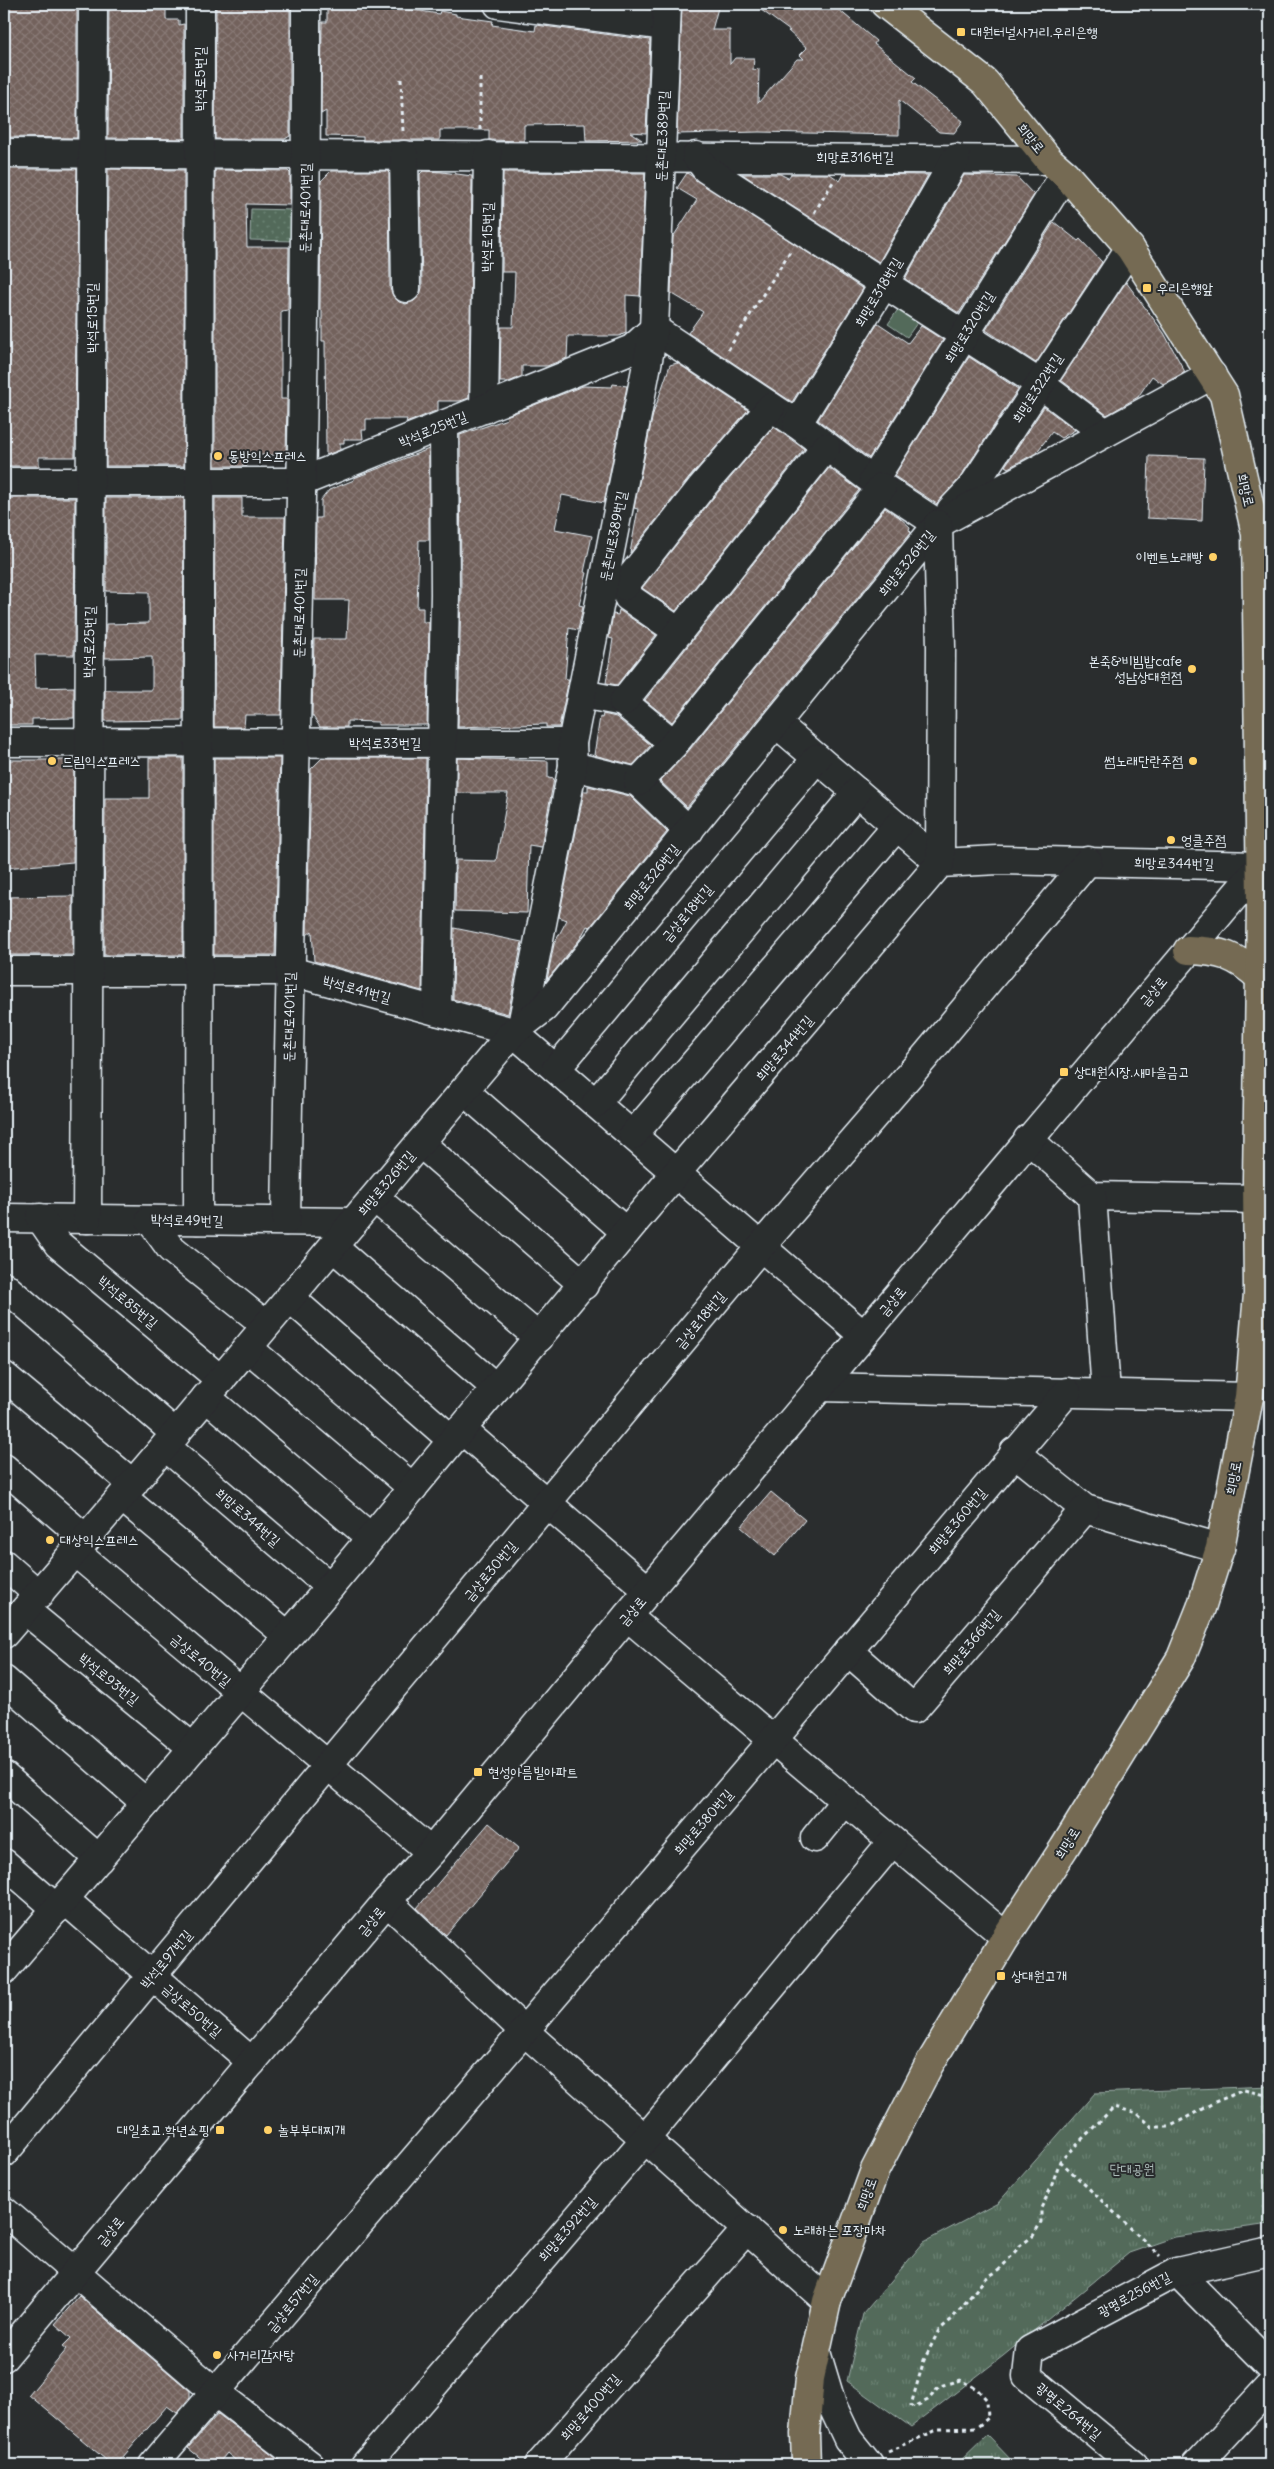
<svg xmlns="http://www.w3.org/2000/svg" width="1274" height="2469" font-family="Delius,'Poor Story',sans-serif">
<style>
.grass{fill:url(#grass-dots);stroke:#9daea9}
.park{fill:url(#park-tufts);stroke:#9daea9}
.garden{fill:#526b5a;stroke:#9daea9}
.building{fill:url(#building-cross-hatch);stroke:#e8f1f8}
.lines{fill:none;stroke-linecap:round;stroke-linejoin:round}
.minor-casing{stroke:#e8f1f8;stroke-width:31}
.major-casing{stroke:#e8f1f8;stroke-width:31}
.path{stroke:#e8f1f8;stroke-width:3;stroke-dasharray:4 4;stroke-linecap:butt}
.minor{stroke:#2a2d2e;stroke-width:28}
.major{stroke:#746b52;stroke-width:28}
.poi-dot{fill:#ffd166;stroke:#2a2d2e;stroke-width:2}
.labels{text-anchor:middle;stroke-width:4;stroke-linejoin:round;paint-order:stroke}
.poi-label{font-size:14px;fill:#e8f1f8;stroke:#2a2d2e;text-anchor:start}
.street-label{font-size:14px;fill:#e8f1f8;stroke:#2a2d2e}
.park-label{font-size:14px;fill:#acbbb9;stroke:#2a2d2e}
</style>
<defs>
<pattern id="grass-dots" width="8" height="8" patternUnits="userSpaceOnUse" patternTransform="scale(1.25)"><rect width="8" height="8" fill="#526b5a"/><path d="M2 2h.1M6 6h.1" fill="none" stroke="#6b8172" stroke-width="1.8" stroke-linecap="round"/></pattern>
<pattern id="park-tufts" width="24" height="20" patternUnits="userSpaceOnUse" patternTransform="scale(1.25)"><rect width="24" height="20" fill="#526b5a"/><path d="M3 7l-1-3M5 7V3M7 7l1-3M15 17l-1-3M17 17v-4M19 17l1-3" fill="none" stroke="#6b8172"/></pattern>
<pattern id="building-cross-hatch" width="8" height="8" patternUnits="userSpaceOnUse" patternTransform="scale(1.25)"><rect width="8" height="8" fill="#73625c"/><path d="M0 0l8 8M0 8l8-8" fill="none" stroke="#877974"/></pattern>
</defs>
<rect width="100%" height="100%" fill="#2a2d2e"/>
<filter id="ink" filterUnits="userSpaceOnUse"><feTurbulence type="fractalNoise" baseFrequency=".02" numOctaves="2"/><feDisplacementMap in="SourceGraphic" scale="10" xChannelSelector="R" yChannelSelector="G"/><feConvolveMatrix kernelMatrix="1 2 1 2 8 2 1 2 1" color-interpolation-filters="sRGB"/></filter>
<g filter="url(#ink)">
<path class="grass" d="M251,209l44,1v31l-45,-1z"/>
<g class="park">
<path d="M1270,2086v138l-95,13 -46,16 -126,103 -92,71 -64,-46 16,-67 61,-72 74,-39 97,-110z"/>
<path d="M987,2435l29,30h-60z"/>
</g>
<path class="garden" d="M899,308l23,8 -15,21 -19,-13z"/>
<g class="building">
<path d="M4,4h73v134l-73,-1z"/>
<path d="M109,4h32l2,6h23v10h13v5l5,-1v115l-76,-1z"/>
<path d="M216,4h72l2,2v130l-5,3h-70z"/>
<path d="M327,4h82l-1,5 31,5 1,-3 16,3v2l37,5 -1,4 43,6 1,-6 114,15 -4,93 -16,-1 12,8 -56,1 -1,-17 -61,1v16l-35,-1v-10h-49v10h-77v-3l-37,-1v-25l-5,3 1,-92h5z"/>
<path d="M616,4h35v4z"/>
<path d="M682,4h37l-7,26h18v34l5,-6h19l-1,12 6,-1 -1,34 39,-44h7l-4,-4 7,-7 -19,-17h2l-37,-27h79l44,37 -2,3 42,34 -4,4 51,39 -9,12 -15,-1 -40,-32v35l-140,-3 -82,2z"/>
<path d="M4,169h73l-2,288h-36v9h-35z"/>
<path d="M108,169l76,1v296h-78z"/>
<path d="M215,170l73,1 2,2v32l-44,-1 1,43h42l-1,63 -7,1v88h6l-1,56h-39v11h-32z"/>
<path d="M331,171h58l1,117 3,8 6,6 7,2 8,-3 6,-6 2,-7 -2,-114 3,-3 19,1 30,4 -3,222 -9,3h-22v9l-32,13 1,-4h-41v11h-4l1,9h-19v4h-4v7l-14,5 -1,-114h-3v-31h-2l1,-129z"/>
<path d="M503,172l142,1 -5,123 -14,-1v38l-7,3h-51l-1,22 -20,8h-25v10l-13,6h-9l1,-55h12l2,-55h-13z"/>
<path d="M687,173l176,116 -71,113 -104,-69 15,-21 -32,-19 2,-56 24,-37 -20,-12z"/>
<path d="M742,174h38l8,4 3,-4h39l10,7 4,-7 84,1 -49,87z"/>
<path d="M964,175l53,2 17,18 -75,118 -54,-34z"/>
<path d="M1054,222l24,19 2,-2 22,23 -66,101 -50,-33z"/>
<path d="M1126,282l38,51 21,39 -22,12 -11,-8 -14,21 -31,18 -46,-35z"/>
<path d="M878,323l30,20 13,-17 22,14 -74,118 -51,-38z"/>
<path d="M969,357l49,32 -59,90 -22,25 -43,-28z"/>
<path d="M677,363l71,47 -59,68 -59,75 8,-44 -4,-1 19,-94 17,-49z"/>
<path d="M613,384l14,2 -23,117 -42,-8 -7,34 37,7 -8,36 3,1 -8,32 4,1 -5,24 -9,-2 -4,51h4l-10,48h-13v-3l-88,3 3,-133 -1,-159 47,-16 -1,-3 77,-30 29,1z"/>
<path d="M1044,407l31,23 -14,8 -9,-6 -16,21 -28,15 -3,-2z"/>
<path d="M774,427l30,22 -128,162 -34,-23 71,-90z"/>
<path d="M429,449v91h-10l-2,68h6v14h6l-2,103h-49v-3l-31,-1v6h-27l-8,-12 2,-76h33l2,-39h-34l1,-82h5v-18l8,-10 25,-10v-2z"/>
<path d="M1149,456l55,2 -2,63 -55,-3z"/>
<path d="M829,468l30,22 -187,232 -27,-22z"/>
<path d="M4,498h71l-1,157h-39l1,33 38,-1v31l-42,1v6h-28z"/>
<path d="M106,498h78l-1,222 -78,1v-31h47v-33l-47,1 1,-34 43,-1v-31l-43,-1z"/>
<path d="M215,498h27v19h43l-4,198h-36l-1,12h-30z"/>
<path d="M885,508l14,9 11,10 -1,3 2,2 -224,275 -27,-26 26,-27z"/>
<path d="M619,610l37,25 -39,50 -11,-2 7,-44 -4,-1 4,-24 5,1z"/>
<path d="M603,714l13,3 35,28 -18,20 -39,-10 6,-38 2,1z"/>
<path d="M149,758h34v197h-79l1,-157h44z"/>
<path d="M214,758h66l-5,197h-61z"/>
<path d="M322,758h104l-4,233 -108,-30 -2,-30 -5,4 4,-166z"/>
<path d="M457,758l91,3v17l6,1 -13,68 -12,-2 -2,68 -72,-2 1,-51 40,1 12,-68h-51v3z"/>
<path d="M4,760h70l-1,102 -69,6z"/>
<path d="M588,786l42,10 37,36 -77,95 -3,-1 -7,13 -33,41 7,-36 13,-24 -8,-3 25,-126h4z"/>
<path d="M73,896v59h-69v-58z"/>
<path d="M454,928l68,14 -14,72 -55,-15z"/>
<path d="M771,1492l34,28 -30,36 -34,-29z"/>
<path d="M489,1823l30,25 -73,87 -29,-27z"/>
<path d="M79,2296l111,95v6l-13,16 -10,-7 -51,59h-4l-83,-70 38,-46 -4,-3 8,-8 -16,-14z"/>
<path d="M218,2414l67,51h-44l-14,-12 -10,12h-8l-21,-17z"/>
</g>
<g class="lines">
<defs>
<g id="minor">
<path d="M498,4l168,22"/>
<path d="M4,153l1045,7"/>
<path d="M404,155l2,133"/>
<path d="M696,156l10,13 334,215 65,49"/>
<path d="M654,329l143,95 76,57 65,43"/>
<path d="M484,409l4,-254"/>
<path d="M797,424l87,-140 72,-126"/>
<path d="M873,481l192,-307"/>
<path d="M4,482h297l331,-133 22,-20"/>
<path d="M951,510l20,-21 159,-241"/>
<path d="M606,583l18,3 4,11 51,35"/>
<path d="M624,586l77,-98 70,-81"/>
<path d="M582,694l41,8 51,42"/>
<path d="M623,702l203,-255"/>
<path d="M777,724l163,139 58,-3 262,6"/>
<path d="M4,742l568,1"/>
<path d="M573,766l65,16 51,49"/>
<path d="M638,782l36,-38 208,-257"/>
<path d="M4,971h286l223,61 350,303"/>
<path d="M437,1011l8,-417 -1,-169"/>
<path d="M522,1025l51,-259 -1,-23 82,-414 13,-325"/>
<path d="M556,1069l261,-311"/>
<path d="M464,1091l162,141"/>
<path d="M596,1103l261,-311"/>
<path d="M633,1135l264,-309"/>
<path d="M1028,1139l64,57 165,3"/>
<path d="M420,1143l164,142"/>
<path d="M1092,1196l14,196"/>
<path d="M375,1198l164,140"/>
<path d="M4,1218l350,4"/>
<path d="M40,1218l18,26 163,136"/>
<path d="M87,1219l6,-1215"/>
<path d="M150,1220l21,29 95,76"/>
<path d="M198,1220l2,-1216"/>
<path d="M286,1221c6,-406 21,-811 20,-1217"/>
<path d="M333,1247l163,141"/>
<path d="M4,1286l172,148"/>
<path d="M289,1297l163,143"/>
<path d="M248,1348l165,140"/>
<path d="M4,1376l129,108"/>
<path d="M819,1387l430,10"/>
<path d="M206,1397l164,140"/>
<path d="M461,1429l188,162"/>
<path d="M165,1446l165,141"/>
<path d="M1014,1452l71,57 135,39"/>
<path d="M4,1468l82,71"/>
<path d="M122,1497l165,138"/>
<path d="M75,1552l356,300"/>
<path d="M4,1564l35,31"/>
<path d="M25,1610l168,138"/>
<path d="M627,1616l379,321"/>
<path d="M4,1634l161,-188 348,-414 31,-24 394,-484 274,-149"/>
<path d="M848,1651l66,58 171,-200"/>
<path d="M4,1680l142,123"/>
<path d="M4,1776l95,83"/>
<path d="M815,1838l30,-37"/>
<path d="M4,1863l53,46"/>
<path d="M65,1900l187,162"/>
<path d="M387,1901l136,129 304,271"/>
<path d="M4,1970l326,-383 296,-355 314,-369 1,-216 -3,-123"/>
<path d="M4,2153l758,-908 162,-187 164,-197"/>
<path d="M4,2211l211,181 95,73"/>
<path d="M1177,2272l93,94"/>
<path d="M816,2352l16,53 16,34 21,26"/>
<path d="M4,2357l383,-456 44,-49 196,-236 633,-750"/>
<path d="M153,2465l620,-725 294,-348"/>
<path d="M365,2465l281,-327 246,-296"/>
<path d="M539,2465l208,-236"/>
<path d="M1134,2465l-107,-89 3,-26 147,-78 93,-21"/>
<path d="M1197,2465l73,-79"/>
</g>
<g id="major">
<path d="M1188,950c32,1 48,5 72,28"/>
<path d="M806,2465l-1,-31 5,-56 17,-77 48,-131 54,-105 77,-128 58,-89 117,-190 20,-50 19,-60 29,-151 9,-103 -1,-114 4,-278 -5,-368 -32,-139 -94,-147 -65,-74 -16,-14 -64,-78 -100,-78"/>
</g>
</defs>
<use href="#minor" class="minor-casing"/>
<use href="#major" class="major-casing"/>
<g class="path">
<path d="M480,78v54"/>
<path d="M401,79l2,53"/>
<path d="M814,213l19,-31"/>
<path d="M728,350l63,-100"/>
<path d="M1060,2161l100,95"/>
<path d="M888,2452l51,-23 37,-1 12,-10 -1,-18 -10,-11 -17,-9 -20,6 -12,14 -14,7 -3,-2 13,-45 15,-30 12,-10 34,-41 15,-10 20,-23 13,-10 8,-14v-14l9,-18 10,-29 54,-54 23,6 15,14h17l46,-25 29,-12 26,6"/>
</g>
<use href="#minor" class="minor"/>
<use href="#major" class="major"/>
</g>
</g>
<g class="poi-dot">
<rect x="956" y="27" width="10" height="10" rx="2.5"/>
<rect x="1142" y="283" width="10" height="10" rx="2.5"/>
<circle cx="218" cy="456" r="5"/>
<circle cx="1213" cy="557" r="5"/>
<circle cx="1192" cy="669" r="5"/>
<circle cx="52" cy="761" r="5"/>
<circle cx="1193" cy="761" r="5"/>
<circle cx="1171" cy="840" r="5"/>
<rect x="1059" y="1067" width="10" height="10" rx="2.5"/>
<circle cx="50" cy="1540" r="5"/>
<rect x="473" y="1767" width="10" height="10" rx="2.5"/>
<rect x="996" y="1971" width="10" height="10" rx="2.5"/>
<rect x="215" y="2125" width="10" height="10" rx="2.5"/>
<circle cx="268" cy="2130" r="5"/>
<circle cx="783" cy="2230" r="5"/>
<circle cx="217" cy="2355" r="5"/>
</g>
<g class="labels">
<g class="poi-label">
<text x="971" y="37">대원터널사거리.우리은행</text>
<text x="1157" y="293">우리은행앞</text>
<text x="228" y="461">동방익스프레스</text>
<text x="1203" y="562" text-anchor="end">이벤트노래빵</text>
<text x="1182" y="666" text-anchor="end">본죽&amp;비빔밥cafe<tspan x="1182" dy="16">성남상대원점</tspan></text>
<text x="62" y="766">드림익스프레스</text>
<text x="1183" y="766" text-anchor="end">썸노래단란주점</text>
<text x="1181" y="845">엉클주점</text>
<text x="1074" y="1077">상대원시장.새마을금고</text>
<text x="60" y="1545">대상익스프레스</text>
<text x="488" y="1777">현성아름빌아파트</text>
<text x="1011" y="1981">상대원고개</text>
<text x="210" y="2135" text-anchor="end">대일초교.학년쇼핑</text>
<text x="278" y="2135">놀부부대찌개</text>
<text x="793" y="2235">노래하는 포장마차</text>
<text x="227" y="2360">사거리감자탕</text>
</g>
<g class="street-label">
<text transform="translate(200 79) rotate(-90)" y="5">박석로5번길</text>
<text transform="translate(662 136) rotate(-88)" y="5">둔촌대로389번길</text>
<text transform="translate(1031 138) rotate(51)" y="5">희망로</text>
<text x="855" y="162">희망로316번길</text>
<text transform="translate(305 208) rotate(-89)" y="5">둔촌대로401번길</text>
<text transform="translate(487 237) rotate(-89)" y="5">박석로15번길</text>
<text transform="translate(878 292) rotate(-59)" y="5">희망로318번길</text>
<text transform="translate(92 318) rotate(-90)" y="5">박석로15번길</text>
<text transform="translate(969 327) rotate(-58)" y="5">희망로320번길</text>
<text transform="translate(1037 388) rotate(-57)" y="5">희망로322번길</text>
<text transform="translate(433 429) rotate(-22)" y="5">박석로25번길</text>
<text transform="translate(1246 490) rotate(77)" y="5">희망로</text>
<text transform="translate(613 536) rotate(-79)" y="5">둔촌대로389번길</text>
<text transform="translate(906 563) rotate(-51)" y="5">희망로326번길</text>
<text transform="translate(299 613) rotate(-89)" y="5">둔촌대로401번길</text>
<text transform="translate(89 642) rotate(-89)" y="5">박석로25번길</text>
<text x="385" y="748">박석로33번길</text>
<text transform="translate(1174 863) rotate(1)" y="5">희망로344번길</text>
<text transform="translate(651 877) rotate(-51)" y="5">희망로326번길</text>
<text transform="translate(687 913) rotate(-50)" y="5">금상로18번길</text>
<text transform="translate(357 989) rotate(15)" y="5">박석로41번길</text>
<text transform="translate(1153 991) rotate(-50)" y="5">금상로</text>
<text transform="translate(289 1017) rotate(-89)" y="5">둔촌대로401번길</text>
<text transform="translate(784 1048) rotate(-50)" y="5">희망로344번길</text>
<text transform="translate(386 1183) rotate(-50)" y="5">희망로326번길</text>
<text transform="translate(187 1220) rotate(1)" y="5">박석로49번길</text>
<text transform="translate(892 1301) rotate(-50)" y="5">금상로</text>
<text transform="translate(128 1302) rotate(40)" y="5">박석로85번길</text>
<text transform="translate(700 1320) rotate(-50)" y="5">금상로18번길</text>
<text transform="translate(1233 1478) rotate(-79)" y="5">희망로</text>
<text transform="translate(248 1517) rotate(41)" y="5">희망로344번길</text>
<text transform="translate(957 1521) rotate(-50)" y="5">희망로360번길</text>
<text transform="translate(490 1571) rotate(-50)" y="5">금상로30번길</text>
<text transform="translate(632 1611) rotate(-49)" y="5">금상로</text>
<text transform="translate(971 1642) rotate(-50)" y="5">희망로366번길</text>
<text transform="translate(201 1660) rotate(40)" y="5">금상로40번길</text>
<text transform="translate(109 1679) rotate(39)" y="5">박석로93번길</text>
<text transform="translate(703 1822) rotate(-49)" y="5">희망로380번길</text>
<text transform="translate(1067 1843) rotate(-58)" y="5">희망로</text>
<text transform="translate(371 1921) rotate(-50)" y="5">금상로</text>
<text transform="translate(166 1959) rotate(-50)" y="5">박석로97번길</text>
<text transform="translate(192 2010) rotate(41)" y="5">금상로50번길</text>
<text transform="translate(866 2194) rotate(-70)" y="5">희망로</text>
<text transform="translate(567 2229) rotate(-49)" y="5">희망로392번길</text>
<text transform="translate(110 2231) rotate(-50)" y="5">금상로</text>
<text transform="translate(1134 2294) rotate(-28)" y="5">광명로256번길</text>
<text transform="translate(292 2303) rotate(-50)" y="5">금상로57번길</text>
<text transform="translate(590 2407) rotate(-49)" y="5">희망로400번길</text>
<text transform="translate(1069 2411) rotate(40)" y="5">광명로264번길</text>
</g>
<g class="park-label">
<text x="1132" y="2174">단대공원</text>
</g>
</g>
<rect width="1274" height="2469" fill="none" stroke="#2a2d2e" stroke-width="20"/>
<rect x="10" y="10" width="1254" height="2449" fill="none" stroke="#e8f1f8" stroke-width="2" filter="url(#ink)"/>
</svg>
